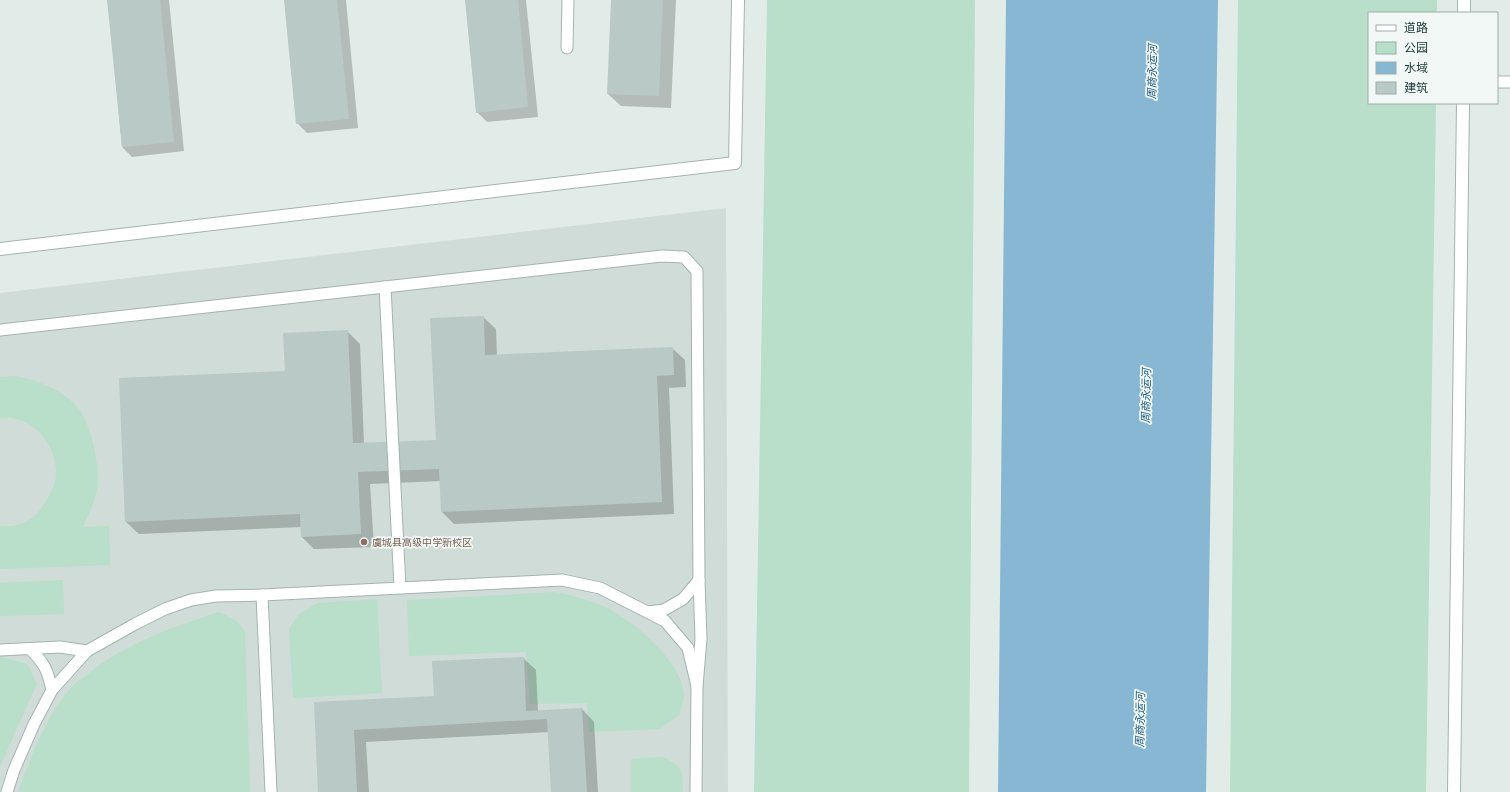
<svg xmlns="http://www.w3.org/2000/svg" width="1510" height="792" font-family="'Work Sans','Noto Sans SC',sans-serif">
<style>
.built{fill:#cfdcd8}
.green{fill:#b9deca}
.water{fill:#87b7d2}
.shadow{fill:#0003}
.building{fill:#b9c9c6}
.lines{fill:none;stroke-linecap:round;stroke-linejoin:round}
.service-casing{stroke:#a4b4b1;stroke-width:13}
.minor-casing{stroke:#a4b4b1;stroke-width:14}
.tertiary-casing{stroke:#a4b4b1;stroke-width:14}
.service{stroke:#fff;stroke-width:11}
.minor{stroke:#fff;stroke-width:12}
.tertiary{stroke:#fff;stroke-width:12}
.education-dot{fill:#8d6e63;stroke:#f1f8f6;stroke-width:1.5}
.labels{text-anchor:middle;stroke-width:3.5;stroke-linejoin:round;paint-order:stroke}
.education-label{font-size:10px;fill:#785e54;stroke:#f1f8f6;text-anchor:start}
.water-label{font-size:11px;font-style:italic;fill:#19567a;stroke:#f1f8f6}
</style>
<rect width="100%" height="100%" fill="#e1ece9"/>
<path class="built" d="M726,208l2,584h-728v-499z"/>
<g class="green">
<path d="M767,0h208l-6,792h-215z"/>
<path d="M1238,0h199v13h-68v90h67l-10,689h-196z"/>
<path d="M17,376c21,5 46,14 60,31 15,18 23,59 20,82 -2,13 -9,27 -14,38l26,-1 1,39 -110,4v-43c6,0 13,0 18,-1 11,-3 20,-11 26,-21 6,-8 11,-18 12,-28 2,-26 -17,-54 -44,-58 -4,-1 -8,0 -12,0v-41z"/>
<path d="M63,580l1,34 -64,2v-33z"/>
<path d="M555,592c19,4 41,9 58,19 27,16 65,49 71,81 1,6 -3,15 -4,22l-20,15 -71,3 -2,-29 -57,1 -4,-52 -117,4 -2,-56z"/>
<path d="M377,599l5,94 -89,5 -4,-69 10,-15 19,-11z"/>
<path d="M219,612l18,9 8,10 5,161h-232c14,-36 27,-76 54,-105 4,-5 11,-9 16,-13 38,-31 85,-47 131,-62z"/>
<path d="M0,657l27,7 10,20 -37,82z"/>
<path d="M663,757c21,10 19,13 20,35h-52v-33z"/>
</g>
<path class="water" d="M1006,0h212l-12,792h-208z"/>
<g class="shadow">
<path d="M108,0h61l15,151 -52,6 -10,-10z"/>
<path d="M285,0h61l12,128 -51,5 -10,-10z"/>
<path d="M466,0h60l12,117 -51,5 -10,-10z"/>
<path d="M612,0h64l-5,108 -50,-2 -13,-12z"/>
<path d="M483,317l13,12 1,27 175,-8 13,12 1,27 -17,1 5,126 -220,10 -12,-12 -1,-31 -71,3 4,63 -60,2 -12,-12 -1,-10 -162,7 -13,-12 160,-150 61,-41 13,13 4,100 73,-3z"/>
<path d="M523,658l13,12 2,41 44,-2 12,13 4,70h-46l-3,-60 -183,10 3,50h-50l-4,-89 120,-6z"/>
</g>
<g class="building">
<path d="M107,0h53l14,142 -52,5z"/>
<path d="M284,0h53l12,119 -53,5z"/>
<path d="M465,0h53l10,107 -52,6z"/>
<path d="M611,0h52l-4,96 -52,-2z"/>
<path d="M484,316l1,39 188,-8 1,28 -17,1 5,126 -221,10 -2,-43 -81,3 3,62 -60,3 -1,-23 -175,8 -6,-144 166,-7 -2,-38 65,-3 5,113 83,-3 -6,-122z"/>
<path d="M524,657l2,54 56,-3 5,84h-36l-4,-73 -193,11 3,62h-39l-4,-90 120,-6 -2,-35z"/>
</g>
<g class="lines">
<defs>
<g id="service">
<path d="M567,48l1,-48"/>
<path d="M1497,82h13"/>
<path d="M385,287l15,301"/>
<path d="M0,330l662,-74 22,1 13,14 2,309 2,59 -4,47"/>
<path d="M262,595l9,197"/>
<path d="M648,612l16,-2 19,-11 16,-19"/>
<path d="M30,649c15,15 17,20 22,41"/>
<path d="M0,650l60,-3 27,4"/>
<path d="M7,792l7,-22 20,-46 18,-34 35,-39 48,-27 30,-15 26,-9 25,-4 46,-1 300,-15 38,8 65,33 23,27 9,38 -1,106"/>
</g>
<g id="minor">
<path d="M1464,13v-13"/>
<path d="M1454,792l9,-689"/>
</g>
<path id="tertiary" d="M0,249l735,-86 3,-163"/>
</defs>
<use href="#service" class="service-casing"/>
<use href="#minor" class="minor-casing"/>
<use href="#tertiary" class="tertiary-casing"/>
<use href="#service" class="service"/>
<use href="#minor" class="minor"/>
<use href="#tertiary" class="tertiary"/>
</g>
<circle class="education-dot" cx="364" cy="542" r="4"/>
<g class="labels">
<g class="education-label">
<text x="372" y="546">虞城县高级中学新校区</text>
</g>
<g class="water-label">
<text transform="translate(1152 72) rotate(-89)" y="4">周商永运河</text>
<text transform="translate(1146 396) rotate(-89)" y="4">周商永运河</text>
<text transform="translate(1140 720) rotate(-89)" y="4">周商永运河</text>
</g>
</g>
<rect x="1368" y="12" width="130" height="92" fill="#f1f8f6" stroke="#9eadab"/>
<rect x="1376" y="25" width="20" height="6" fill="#ffffff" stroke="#9eadab"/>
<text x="1404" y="32" font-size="12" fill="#213d3b">道路</text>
<rect x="1376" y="42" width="20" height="12" fill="#b9deca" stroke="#9eadab"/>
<text x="1404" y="52" font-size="12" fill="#213d3b">公园</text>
<rect x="1376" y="62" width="20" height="12" fill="#87b7d2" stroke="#9eadab"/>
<text x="1404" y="72" font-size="12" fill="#213d3b">水域</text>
<rect x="1376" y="82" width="20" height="12" fill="#b9c9c6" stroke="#9eadab"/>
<text x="1404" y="92" font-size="12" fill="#213d3b">建筑</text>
</svg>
